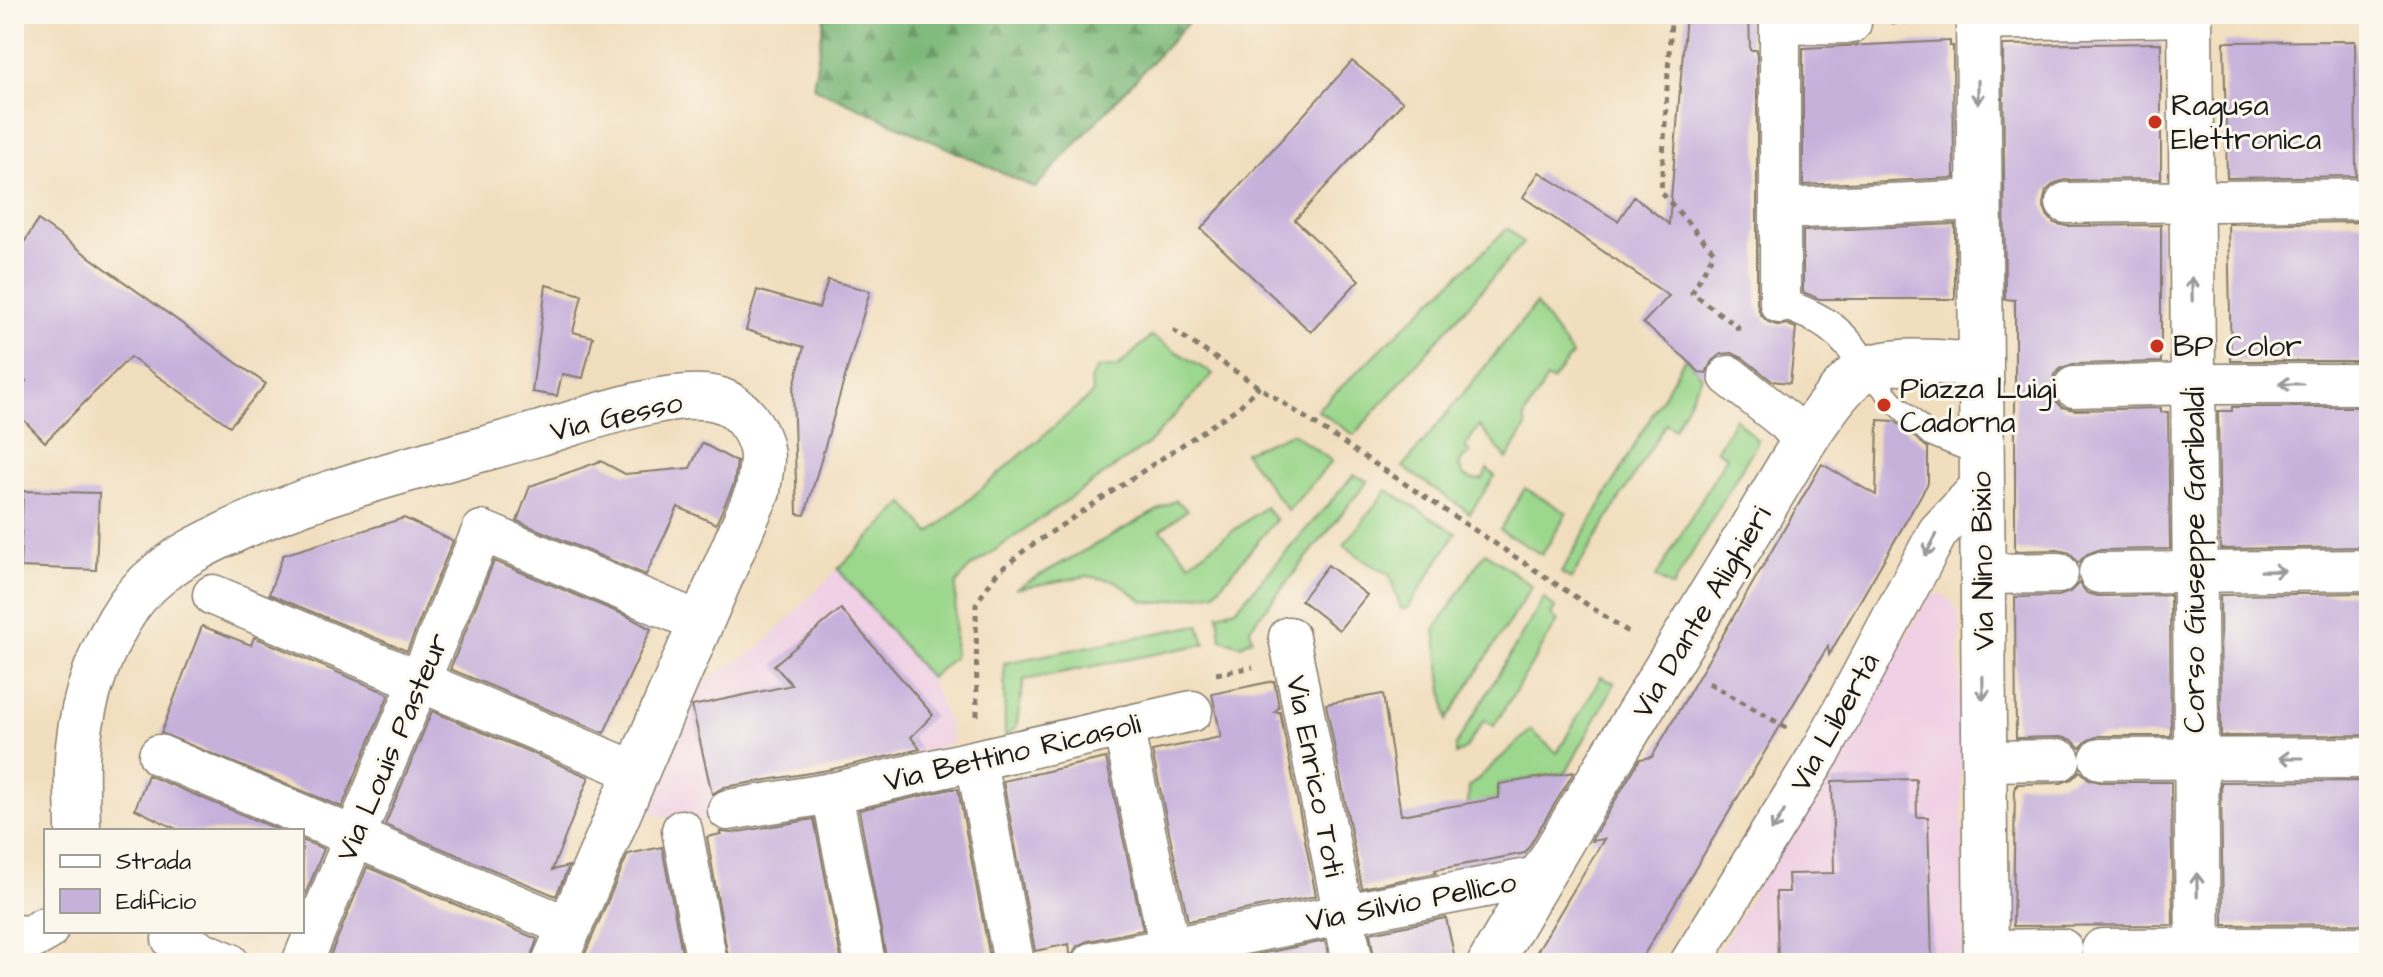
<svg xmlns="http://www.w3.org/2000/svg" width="2383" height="977" font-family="'Architects Daughter',sans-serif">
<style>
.built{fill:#f0d0e4}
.forest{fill:url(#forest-firs);stroke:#4c6a4a;stroke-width:2}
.garden{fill:#9bd78c;stroke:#5c7a54;stroke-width:2}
.building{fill:#c6b1db}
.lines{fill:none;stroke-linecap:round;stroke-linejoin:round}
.service-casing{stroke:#867d6d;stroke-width:23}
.pedestrian-casing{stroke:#867d6d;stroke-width:33}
.minor-casing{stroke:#867d6d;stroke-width:43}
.tertiary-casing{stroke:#867d6d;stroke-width:47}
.path{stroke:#867d6d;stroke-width:5;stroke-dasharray:6 6;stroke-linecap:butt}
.service{stroke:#fff;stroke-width:20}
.pedestrian{stroke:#fff;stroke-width:30}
.minor{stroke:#fff;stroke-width:40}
.tertiary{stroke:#fff;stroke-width:44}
.oneway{stroke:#999}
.poi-dot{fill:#c8321e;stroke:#fbf7ec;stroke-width:3}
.labels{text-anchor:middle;stroke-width:6;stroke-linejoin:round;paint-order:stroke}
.poi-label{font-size:30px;fill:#1c1c1c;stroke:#fbf7ec;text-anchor:start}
.street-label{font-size:30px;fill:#1c1c1c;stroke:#fbf7ec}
</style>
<defs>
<pattern id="forest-firs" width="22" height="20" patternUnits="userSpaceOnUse" patternTransform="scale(2)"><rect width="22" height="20" fill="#7cb878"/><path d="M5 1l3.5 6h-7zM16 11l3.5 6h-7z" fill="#659562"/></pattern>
</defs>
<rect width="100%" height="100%" fill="#fbf7ec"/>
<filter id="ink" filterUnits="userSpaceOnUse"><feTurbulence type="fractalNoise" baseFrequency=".0125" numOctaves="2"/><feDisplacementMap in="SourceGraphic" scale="16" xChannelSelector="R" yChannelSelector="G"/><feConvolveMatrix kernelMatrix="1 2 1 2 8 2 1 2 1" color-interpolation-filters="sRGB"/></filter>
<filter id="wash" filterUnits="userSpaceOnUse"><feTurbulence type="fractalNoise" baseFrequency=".006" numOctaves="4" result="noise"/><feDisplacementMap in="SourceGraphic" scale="32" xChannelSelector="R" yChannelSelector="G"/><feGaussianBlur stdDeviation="1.8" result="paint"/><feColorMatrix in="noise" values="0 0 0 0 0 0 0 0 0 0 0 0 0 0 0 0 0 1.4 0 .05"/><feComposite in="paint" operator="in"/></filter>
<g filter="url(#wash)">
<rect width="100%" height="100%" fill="#f1debe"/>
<g class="built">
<path d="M838,569l92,109 18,45 4,20 -30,8 -211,38 4,29 -34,6 -34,-14 54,-126 58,-36z"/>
<path d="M1931,594l13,1 10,9 5,13 5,346h-252z"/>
</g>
<path class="forest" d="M825,14h371l-161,174 -222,-101z"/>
<g class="garden">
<path d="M1508,228l15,15 -169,192 -37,-25z"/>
<path d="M1536,304l36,51 -20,26 -5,-2 -23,38 2,10 -19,32 -28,-33 -14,21 6,6 -9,6 -3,7 5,10 9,4 10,-1 4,-10 8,7 -25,37 -67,-46z"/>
<path d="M1151,336l62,38 -65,70 -180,125 -12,16 -2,72 -24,21 -92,-109 66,-66 26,30 163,-140 -3,-14 8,-11 20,-1z"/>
<path d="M1685,358l17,18 -28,53 -8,-6 -95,156 -10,-6z"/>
<path d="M1735,418l23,23 -86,146 -16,-10 71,-121 -10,-6z"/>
<path d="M1292,433l40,28 -44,50 -44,-59z"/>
<path d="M1354,475l14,6 -118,147 2,11 -11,6 -20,-6 -3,-25 18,-5z"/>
<path d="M1525,488l42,25 -25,42 -42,-25z"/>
<path d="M1387,490l69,43 -48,75 -7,1 -12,-35 -21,-11 -24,-18z"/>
<path d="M1176,500l11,10 -26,20 29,33 75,-56 11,13 -61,72 -57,11 -15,-2 -27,-20 -29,-5 -72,13z"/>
<path d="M1485,552l47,34 -85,134 -12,-90z"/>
<path d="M1544,598l11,10 -4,7 7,6 -64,105 -10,-6 -18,28 -10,7v-10z"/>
<path d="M1199,625l6,19 -181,36 -8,48 -11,8 -1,-73z"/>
<path d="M1601,677l14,6 -49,90 -67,11v14l-31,7 1,-18 62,-57 26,23z"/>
</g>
<g id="blocks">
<g class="building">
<path d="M1686,14h63l1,36h7v253l3,11 8,8 11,4 7,-2 10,4 -6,55 -18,-2 -29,-23 -11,-5 -11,1 -9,7 -6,12 -7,-1 -14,-14 -42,-35 26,-27 -146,-99 16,-25 79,49 16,-24 35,27z"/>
<path d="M1950,41v5h3l1,132 -151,7v-137z"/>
<path d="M2355,41l1,135 -129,2 -3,-136z"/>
<path d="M2161,43v136l-96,1 -10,3 -9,8 -3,13 4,11 7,8 12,3 95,-1v137l-88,2 -12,4 -7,7 -3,13 4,12 7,7 12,3 87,-2v4h7l2,137 -72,1 -11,4 -9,9 -8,-10 -12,-3 -43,1v-251l-10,-1 -2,-254z"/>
<path d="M1352,61l51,41 -108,118 64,60 -48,52 -110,-103z"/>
<path d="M38,220l228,164 -36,42 -100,-69 -85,85 -31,-32v-13l12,-16 -12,-13v-109z"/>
<path d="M2356,222l13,1v138h-138l-3,-137z"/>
<path d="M1955,224v75h-136l-16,-7v-61z"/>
<path d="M828,280l42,11 -65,224 -8,-1 -4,-124 11,-43 -58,-17 11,-40 62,18z"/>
<path d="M546,285l36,10 -9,37 20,5 -10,41 -21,-4 -5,22 -25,-4z"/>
<path d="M2232,407h137v140l-149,2 -2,-138h14z"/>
<path d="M1878,420l17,1 33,27v35l-99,172 -1,-9 -189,317h-109l74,-124 -13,2 49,-82 12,-2 170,-293 54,31z"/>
<path d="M702,443l35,19 -3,22 -18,40 -38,-17 -32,68 -129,-54 13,-35 71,-25 24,13 65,-6z"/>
<path d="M23,491l76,2 -3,77 -76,-3z"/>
<path d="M404,518l49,23 -46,110 -138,-57 14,-39z"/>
<path d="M494,561l133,55 24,13 -47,104 -154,-64z"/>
<path d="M1328,565l39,30 -28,35 -38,-30z"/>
<path d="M2079,583l8,10 11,3 72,-1 1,141h-72l-11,4 -8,8 -8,-8 -12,-3 -44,1 -1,-141 44,-1 11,-4z"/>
<path d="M2369,593v142l-148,1 -1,-141z"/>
<path d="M841,609l92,106 -22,22 9,12 -92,21 -104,17 -12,7 -20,-88 100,-21 -18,-20z"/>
<path d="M202,626l49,19 3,-8 135,57 -47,113 -181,-74z"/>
<path d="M1274,681l5,26 -4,5h5l36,184 -128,25 -36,-170 69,-14 -9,-43z"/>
<path d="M1383,694l18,121 98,-17v-14l75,-12 -49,81 -90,17 1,3 -74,15 -36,-184z"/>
<path d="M432,711l157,66 -37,93 17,-4 -13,30 -171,-71z"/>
<path d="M1106,758l37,172 -55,11 -11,5 -5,9 -1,8 -2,-19 -34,7 -32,-170z"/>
<path d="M2080,771l9,8 11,3h71l2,143 -160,1 2,-140h2v-2l44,-1 11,-4z"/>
<path d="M148,775l2,1 131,55h-101l-45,-22z"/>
<path d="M1916,779l1,38h11l4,146h-99v-3l-55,2 -2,-70h13l-1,-18 46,-1 -2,-92z"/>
<path d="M2369,781v143l-146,1 -2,-143z"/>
<path d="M951,789h7l32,169 -29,5h-74l-28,-153z"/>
<path d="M814,819l28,144h-113l-22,-126 14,-3 -1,-2 12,1z"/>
<path d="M302,840l22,9 -22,54z"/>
<path d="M662,847l22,116h-103l47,-109z"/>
<path d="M367,867l170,72 -8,24h-202z"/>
<path d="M1446,918l10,45h-81l-5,-30z"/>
<path d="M1325,941l5,22h-116z"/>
</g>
</g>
</g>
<g filter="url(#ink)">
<use href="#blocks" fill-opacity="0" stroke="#867d6d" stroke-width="2"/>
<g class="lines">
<defs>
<path id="service" d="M1866,370l29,33 35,32 51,21"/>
<path id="pedestrian" d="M1780,303c40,13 66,29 86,67"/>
<g id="minor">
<path d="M1780,14v289"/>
<path d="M1978,20l212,-4"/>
<path d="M1780,24l71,-1"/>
<path d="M2066,203l303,-4"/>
<path d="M1780,209l198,-9"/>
<path d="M1729,376l58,46 18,20"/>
<path d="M2074,387l119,-3h176"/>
<path d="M2099,573l270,-3"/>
<path d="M1982,574l76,-1"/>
<path d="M213,595l424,177"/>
<path d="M1289,637l64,326"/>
<path d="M1123,726l50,237"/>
<path d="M159,755l410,172"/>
<path d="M2100,759l269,-1"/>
<path d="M976,761l38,202"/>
<path d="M1984,761l76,-1"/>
<path d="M832,793l33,170"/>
<path d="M728,810l104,-17 360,-82"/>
<path d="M682,830l25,133"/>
<path d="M172,939l57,24"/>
<path d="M2102,949l267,-2"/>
<path d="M1986,950l76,-1"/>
<path d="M302,963l180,-432 220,92"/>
<path d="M1093,963l449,-87"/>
<path d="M1690,963l133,-215 115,-216 43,-46"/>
</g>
<g id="tertiary">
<path d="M1978,14l8,949"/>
<path d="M2190,14l8,949"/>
<path d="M78,831c0,-28 -3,-57 0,-85 5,-49 23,-100 51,-141 15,-21 42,-42 65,-55 107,-57 227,-83 343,-116 46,-13 139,-48 183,-34 21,7 37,29 41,49 3,12 -2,30 -3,42l-204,472"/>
<path d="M14,937l16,1 16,-9"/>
<path d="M1490,963c86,-149 176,-295 266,-442 22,-35 75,-135 109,-151 29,-14 83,-7 115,-5"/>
</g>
</defs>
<use href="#service" class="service-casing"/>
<use href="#pedestrian" class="pedestrian-casing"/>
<use href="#minor" class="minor-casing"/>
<use href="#tertiary" class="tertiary-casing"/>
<g class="path">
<path d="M1674,14l-3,6 -10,172 53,60 -22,41 46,34 -2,9"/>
<path d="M2234,16h135"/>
<path d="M1892,22l42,-1"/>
<path d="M1173,330l460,305"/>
<path d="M1216,674l37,-7"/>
<path d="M1709,683l78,45"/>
<path d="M977,716l-1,-112 20,-30 30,-25 213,-142 20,-21"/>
</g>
<use href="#service" class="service"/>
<use href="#pedestrian" class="pedestrian"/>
<use href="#minor" class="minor"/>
<use href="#tertiary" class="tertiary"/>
</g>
<defs><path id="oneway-shaft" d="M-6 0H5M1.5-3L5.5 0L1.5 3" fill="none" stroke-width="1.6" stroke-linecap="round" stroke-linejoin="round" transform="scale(2)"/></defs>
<g class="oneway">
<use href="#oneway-shaft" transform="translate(1978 92) rotate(90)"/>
<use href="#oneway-shaft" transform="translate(2192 289) rotate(-91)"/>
<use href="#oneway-shaft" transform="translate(2291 384) rotate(-180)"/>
<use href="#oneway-shaft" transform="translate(1931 545) rotate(118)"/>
<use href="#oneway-shaft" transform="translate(2273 571) rotate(-1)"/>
<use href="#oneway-shaft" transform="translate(1983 688) rotate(89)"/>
<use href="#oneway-shaft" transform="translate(2291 758) rotate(180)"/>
<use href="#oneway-shaft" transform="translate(1778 821) rotate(122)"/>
<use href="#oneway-shaft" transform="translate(2197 885) rotate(-91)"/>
</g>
</g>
<g class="poi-dot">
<circle cx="2155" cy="122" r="8"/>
<circle cx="2157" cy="346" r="8"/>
<circle cx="1884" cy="405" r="8"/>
</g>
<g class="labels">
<g class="poi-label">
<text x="2171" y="115">Ragusa<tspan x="2171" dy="34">Elettronica</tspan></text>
<text x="2173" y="356">BP Color</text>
<text x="1900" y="398">Piazza Luigi<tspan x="1900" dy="34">Cadorna</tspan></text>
</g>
<g class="street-label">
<text transform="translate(616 416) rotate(-13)" y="10">Via Gesso</text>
<text transform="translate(2194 560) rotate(-90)" y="10">Corso Giuseppe Garibaldi</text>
<text transform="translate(1982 561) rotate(-91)" y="10">Via Nino Bixio</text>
<text transform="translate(1701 612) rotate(-59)" y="10">Via Dante Alighieri</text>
<text transform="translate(1834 722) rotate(-61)" y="10">Via Libertà</text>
<text transform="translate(392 747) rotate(-67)" y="10">Via Louis Pasteur</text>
<text transform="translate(1012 752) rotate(-13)" y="10">Via Bettino Ricasoli</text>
<text transform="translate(1316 776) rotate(79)" y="10">Via Enrico Toti</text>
<text transform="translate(1411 901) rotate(-11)" y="10">Via Silvio Pellico</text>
</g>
</g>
<rect width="2383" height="977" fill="none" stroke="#fbf7ec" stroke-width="48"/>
<rect x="44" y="829" width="260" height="104" fill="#fbf7ec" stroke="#a29f99" stroke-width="2"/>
<rect x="60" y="855" width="40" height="12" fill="#ffffff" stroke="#a29f99" stroke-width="2"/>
<text x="116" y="869" font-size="24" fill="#1c1c1c">Strada</text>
<rect x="60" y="889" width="40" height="24" fill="#c6b1db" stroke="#a29f99" stroke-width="2"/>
<text x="116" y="909" font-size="24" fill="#1c1c1c">Edificio</text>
</svg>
